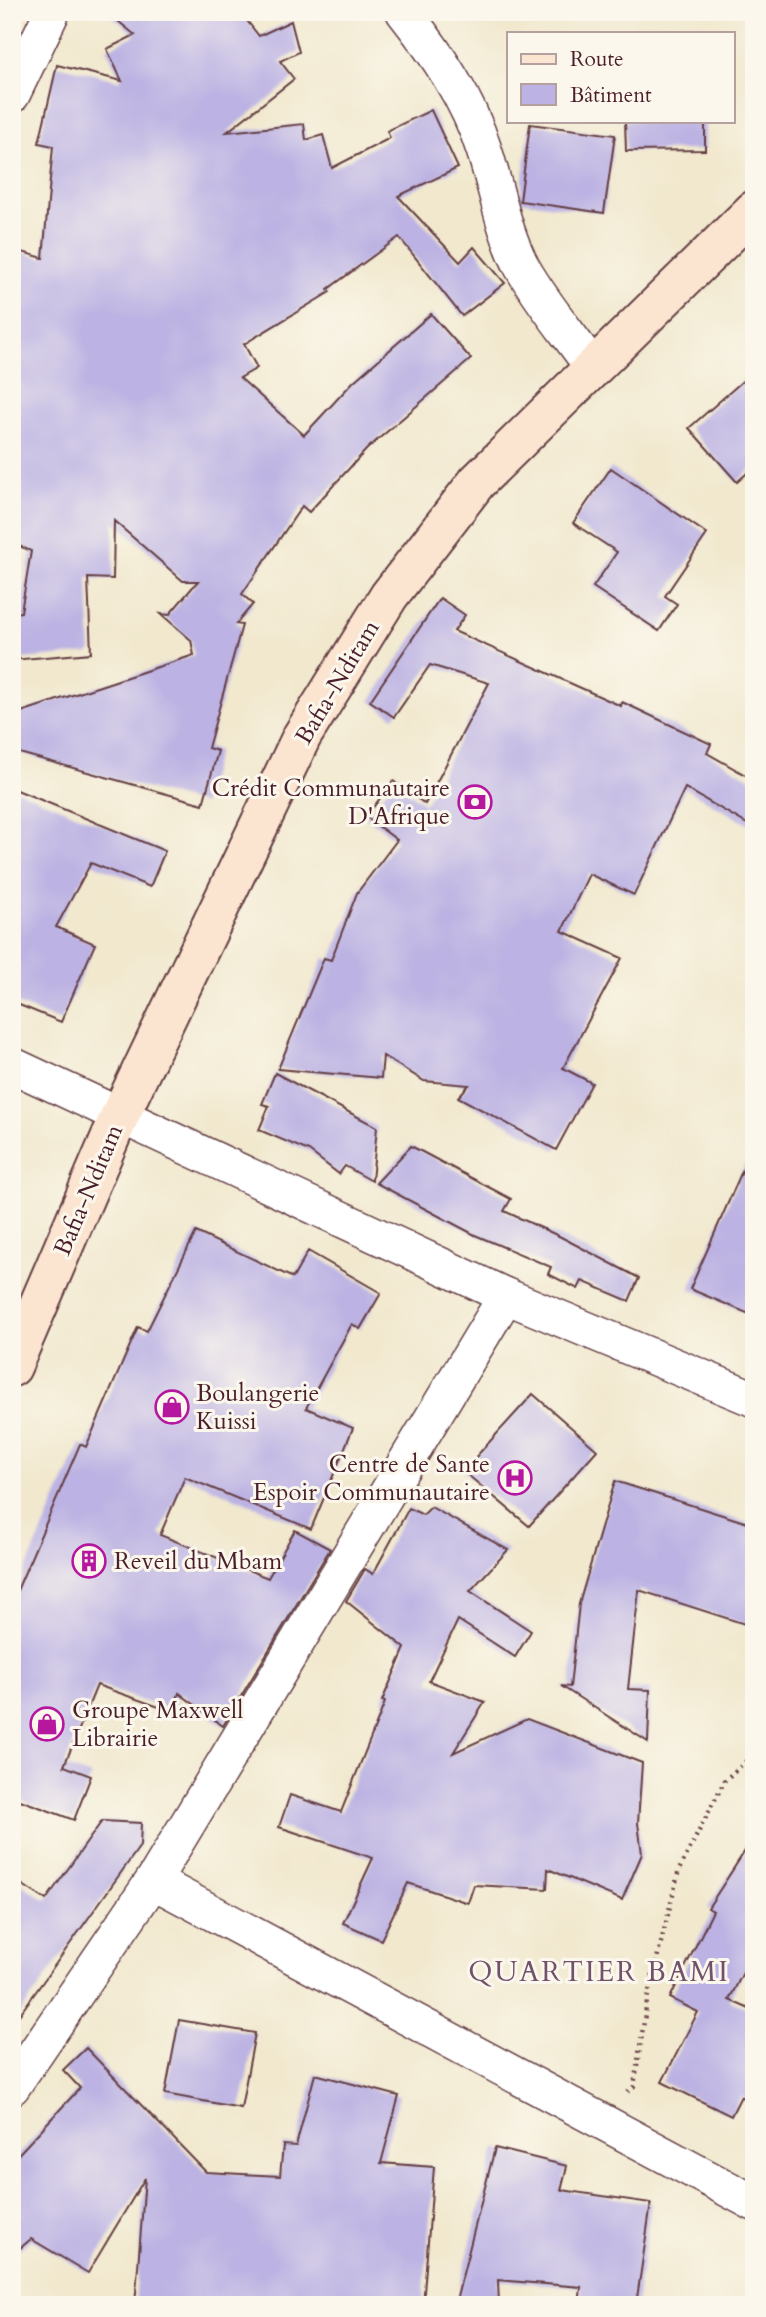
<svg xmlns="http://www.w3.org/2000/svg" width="766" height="2317" font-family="Cardo,serif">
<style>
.building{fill:#bcb2e3}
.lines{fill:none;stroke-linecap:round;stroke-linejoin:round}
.minor-casing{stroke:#633d43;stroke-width:38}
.secondary-casing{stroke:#633d43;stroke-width:42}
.path{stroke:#633d43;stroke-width:4.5;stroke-dasharray:2 5;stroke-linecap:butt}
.minor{stroke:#fff;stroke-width:35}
.secondary{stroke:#fce5d0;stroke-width:38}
.labels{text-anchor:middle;stroke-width:6;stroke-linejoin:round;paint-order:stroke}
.street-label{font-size:24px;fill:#4a1f2b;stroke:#fbf7ec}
.poi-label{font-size:24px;fill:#4a1f2b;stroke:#fbf7ec;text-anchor:start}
.quarter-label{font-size:28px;letter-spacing:2px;fill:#72526b;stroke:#fbf7ec}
</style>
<rect width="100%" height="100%" fill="#fbf7ec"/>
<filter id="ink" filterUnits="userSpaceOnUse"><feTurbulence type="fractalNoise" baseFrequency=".0143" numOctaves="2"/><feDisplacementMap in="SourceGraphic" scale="14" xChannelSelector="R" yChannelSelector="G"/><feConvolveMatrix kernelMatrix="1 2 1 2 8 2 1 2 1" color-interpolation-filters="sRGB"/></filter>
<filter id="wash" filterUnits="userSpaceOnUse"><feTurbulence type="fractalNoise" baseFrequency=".00686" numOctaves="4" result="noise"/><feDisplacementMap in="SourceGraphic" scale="28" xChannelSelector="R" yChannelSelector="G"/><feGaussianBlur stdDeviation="1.57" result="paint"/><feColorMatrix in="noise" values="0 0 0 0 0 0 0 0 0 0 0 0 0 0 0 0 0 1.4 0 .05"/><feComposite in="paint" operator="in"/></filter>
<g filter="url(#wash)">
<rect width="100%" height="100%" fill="#f1e8ce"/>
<g id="blocks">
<g class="building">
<path d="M107,12h133l19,24 32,-15 8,31 -19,9 14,18 -67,53 77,-8 2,16 17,-5 9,33 58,-30 -3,-7 44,-21 27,58 -60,28 62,66 14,-15 31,36 -43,33 -63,-79 -71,52 2,3 -86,52 13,24 -17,10 64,57 49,-53 78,-68 40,45 -104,90 -58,63 -7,-6 -60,88 11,10 -17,20 6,1 -34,123 10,3 -15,53 -191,-53v-36l182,-60 -3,-15 -30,-26 8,1 29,-34h-15l-69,-60 -1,58 -25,-1 3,75 -79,7v-47l9,-1 10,-61 -19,-8v-294l31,9 10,-112 -14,-3 18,-78 65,16 -15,-32 28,-14z"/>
<path d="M625,121h80v29l-79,1z"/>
<path d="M530,124l85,11 -11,78 -84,-12z"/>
<path d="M754,371v96l-17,15 -48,-54z"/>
<path d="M611,468l96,66 -42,62 12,8 -18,27 -66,-44 24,-35 -44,-29z"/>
<path d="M440,598l25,17 -11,16 167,75 1,-4 89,42 -4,9 47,27v48l-69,-40 -51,107 -45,-21 -27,57 60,27 -59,110 29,15 -36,67 -98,-53 11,-12 -45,-4 -41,-25 -2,22 -103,-9 46,-111 7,2 26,-67 40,-53 -31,-23 27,-36 32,23 64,-121 -59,-18 -36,52 -24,-16z"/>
<path d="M12,788l153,63 -15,36 -59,-24 -35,64 39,17 -34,78 -49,-20z"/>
<path d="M275,1073l102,54 -5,54 -27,-15 -6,8 -30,-23 -50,-21 10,-24 -7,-2z"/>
<path d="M754,1144v172l-64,-27z"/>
<path d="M411,1146l100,53 -7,12 57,26 78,41 -10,23 -47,-20 -4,8 -30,-15 3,-7 -76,-32 -99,-52z"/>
<path d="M196,1232l97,46 15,-27 73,42 -21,36 -8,-5 -46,84 47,20 -42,101 -126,-52 -25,58 108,43 27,-48 35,19 -107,177 -44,-33 -6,19 -76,-27 -33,81 27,10 -17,44 -62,-23v-195l68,-158 6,3 52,-120 9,4z"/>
<path d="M533,1394l64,56 -68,76 -66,-55z"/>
<path d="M615,1481l139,44v102l-115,-37 -11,99 22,1 -2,52 -87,-56 9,1 9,-83z"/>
<path d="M431,1507l77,43 -38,41 61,40 -16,26 -57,-37 -29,61 56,21 -32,51 74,-34 115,44 -4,60 4,31 -20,46 -74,-31 -1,20 -73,-4 -6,18 -60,-20 -27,57 -38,-17 30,-65 -94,-31 11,-32 51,17 44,-110 -3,-1 23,-53 -59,-47 19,-32 8,5 36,-66 14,7z"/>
<path d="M102,1821l39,2 -1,23 -128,179v-147l34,22z"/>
<path d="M754,1837v114l-25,49 25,11v94l-13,-9 -10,20 -69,-34 36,-70 -28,-14 43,-87 -5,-3z"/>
<path d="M179,2020l76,13 -14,75 -76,-14z"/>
<path d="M86,2048l120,124 74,4 3,-31 13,1 19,-72 84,22 -18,67 53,4 -11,138h-288l10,-127 -57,95 -57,-34 -19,16v-94l68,-73 -17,-18z"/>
<path d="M495,2148l72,18 -6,24 90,13 -15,102h-57l2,-18 -83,-7 1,25h-44z"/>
</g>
</g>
</g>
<g filter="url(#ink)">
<use href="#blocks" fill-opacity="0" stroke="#633d43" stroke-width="2"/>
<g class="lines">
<defs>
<g id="minor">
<path d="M404,12c33,42 64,87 80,138 13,39 19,81 38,117 20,36 48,68 71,101"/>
<path d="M12,95l40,-83"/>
<path d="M12,1065l494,231 -353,585 -141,206"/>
<path d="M506,1296l248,103"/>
<path d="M153,1881l601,322"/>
</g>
<path id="secondary" d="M12,1367l108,-252 182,-379 87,-140 88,-114 277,-272"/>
</defs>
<use href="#minor" class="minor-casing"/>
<use href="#secondary" class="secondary-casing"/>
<path class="path" d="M628,2092l6,-6 14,-91 31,-125 46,-90 29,-26"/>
<use href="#minor" class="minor"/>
<use href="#secondary" class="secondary"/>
</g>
</g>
<defs>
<symbol id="bank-ring" viewBox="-11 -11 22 22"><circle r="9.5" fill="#fbf7ec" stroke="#b5179e" stroke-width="1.5"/><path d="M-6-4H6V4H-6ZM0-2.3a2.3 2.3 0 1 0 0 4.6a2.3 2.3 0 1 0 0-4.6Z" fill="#b5179e"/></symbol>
<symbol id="shop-ring" viewBox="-11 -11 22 22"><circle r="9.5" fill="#fbf7ec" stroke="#b5179e" stroke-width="1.5"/><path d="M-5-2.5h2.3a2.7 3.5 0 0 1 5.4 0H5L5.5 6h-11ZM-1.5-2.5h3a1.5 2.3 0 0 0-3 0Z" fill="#b5179e"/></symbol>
<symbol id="hospital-ring" viewBox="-11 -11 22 22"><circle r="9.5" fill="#fbf7ec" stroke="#b5179e" stroke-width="1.5"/><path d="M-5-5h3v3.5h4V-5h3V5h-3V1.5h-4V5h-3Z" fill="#b5179e"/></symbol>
<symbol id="building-ring" viewBox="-11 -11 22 22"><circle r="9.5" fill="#fbf7ec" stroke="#b5179e" stroke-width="1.5"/><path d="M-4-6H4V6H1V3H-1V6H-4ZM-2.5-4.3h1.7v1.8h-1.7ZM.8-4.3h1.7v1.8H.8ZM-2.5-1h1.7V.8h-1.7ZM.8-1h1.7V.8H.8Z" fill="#b5179e"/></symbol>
</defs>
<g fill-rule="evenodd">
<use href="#bank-ring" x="456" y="783" width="38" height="38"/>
<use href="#shop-ring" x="153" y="1388" width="38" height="38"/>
<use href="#hospital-ring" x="496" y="1459" width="38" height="38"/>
<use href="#building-ring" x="70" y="1542" width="38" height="38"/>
<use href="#shop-ring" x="28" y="1705" width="38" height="38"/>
</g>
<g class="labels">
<g class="street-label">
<text transform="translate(337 682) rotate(-59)" y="8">Bafia-Nditam</text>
<text transform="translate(88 1190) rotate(-67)" y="8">Bafia-Nditam</text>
</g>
<g class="poi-label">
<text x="450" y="796" text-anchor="end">Crédit Communautaire<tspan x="450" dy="28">D'Afrique</tspan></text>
<text x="196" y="1401">Boulangerie<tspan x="196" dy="28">Kuissi</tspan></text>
<text x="490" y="1472" text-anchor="end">Centre de Sante<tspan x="490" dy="28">Espoir Communautaire</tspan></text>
<text x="114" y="1569">Reveil du Mbam</text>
<text x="72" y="1718">Groupe Maxwell<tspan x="72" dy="28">Librairie</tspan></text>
</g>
<g class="quarter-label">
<text x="599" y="1981">QUARTIER BAMI</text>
</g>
</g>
<rect width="766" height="2317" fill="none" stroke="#fbf7ec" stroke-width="42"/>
<rect x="507" y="32" width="228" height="91" fill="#fbf7ec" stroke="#b4a19f" stroke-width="2"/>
<rect x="521" y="54" width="35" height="10" fill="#fce5d0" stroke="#b4a19f" stroke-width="2"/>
<text x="570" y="66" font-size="21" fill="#4a1f2b">Route</text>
<rect x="521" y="84" width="35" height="21" fill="#bcb2e3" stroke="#b4a19f" stroke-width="2"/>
<text x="570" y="102" font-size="21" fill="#4a1f2b">Bâtiment</text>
</svg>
